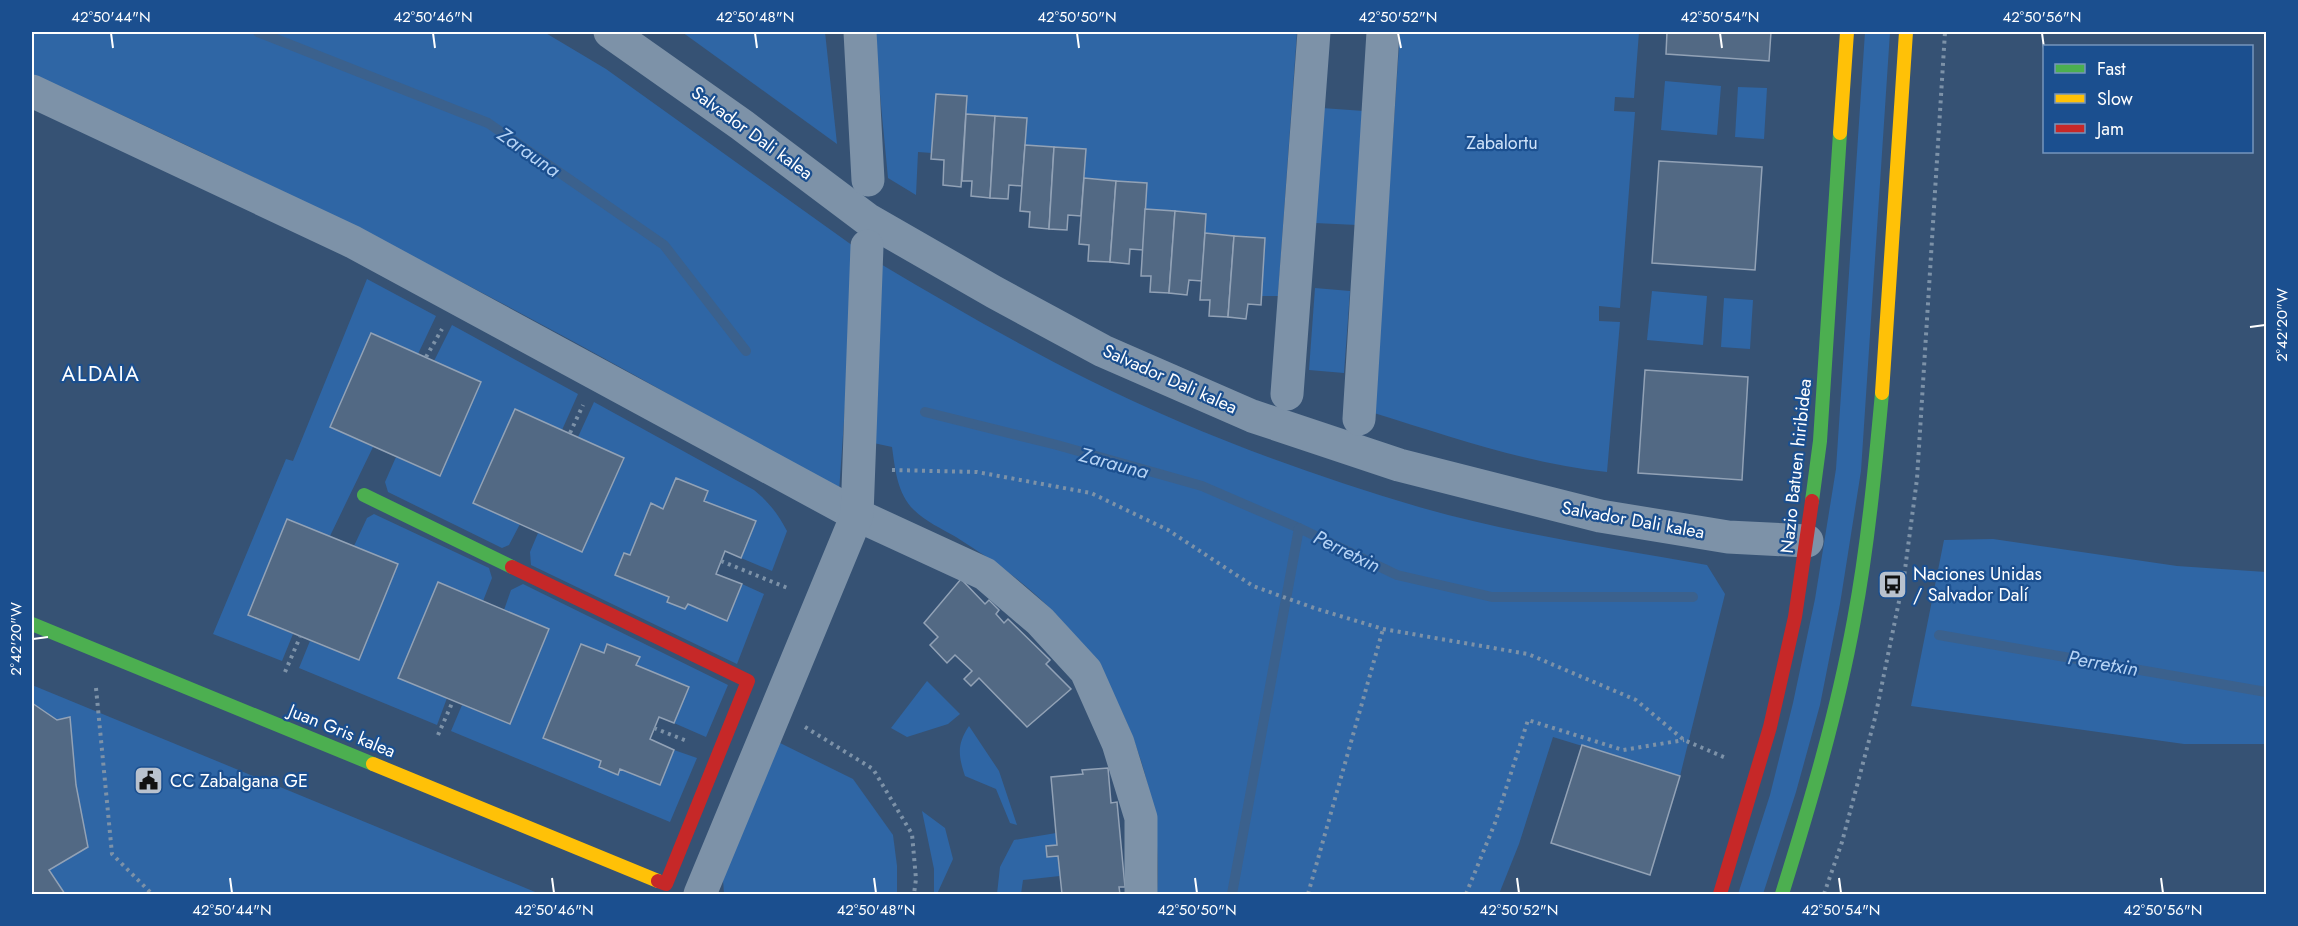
<svg xmlns="http://www.w3.org/2000/svg" width="2298" height="926" font-family="Jost,sans-serif">
<style>
.green{fill:#2f66a5}
.lines{fill:none;stroke-linecap:round;stroke-linejoin:round}
.stream{stroke:#3b618d;stroke-width:10}
.building{fill:#526984;stroke:#92a2b6;stroke-width:1.5}
.path{stroke:#7d92a8;stroke-width:4;stroke-dasharray:3 4.5;stroke-linecap:butt}
.street{stroke:#7d92a8;stroke-width:33}
.fast{stroke:#4caf50;stroke-width:14}
.slow{stroke:#ffc107;stroke-width:14}
.jam{stroke:#c62828;stroke-width:14}
.ticks{fill:none;stroke:#fff;stroke-width:2}
.labels{text-anchor:middle;stroke-width:4.5;stroke-linejoin:round;paint-order:stroke}
.street-label{font-size:18px;fill:#fff;stroke:#1b4f8f}
.park-label{font-size:18px;fill:#cfe3fa;stroke:#1b4f8f}
.poi-label{font-size:18px;fill:#fff;stroke:#1b4f8f;text-anchor:start}
.water-label{font-size:20px;font-style:italic;fill:#b5d3f5;stroke:#1b4f8f}
.quarter-label{font-size:21px;letter-spacing:1.5px;fill:#fff;stroke:#1b4f8f}
.neatline{fill:none;stroke:#fff;stroke-width:2}
.ticks-label{font-size:15px;text-anchor:middle;fill:#fff}
</style>
<rect width="100%" height="100%" fill="#365274"/>
<g class="green">
<path d="M32,32h512l62,37 250,179 -17,244c-262,-155 -530,-294 -807,-418z"/>
<path d="M682,32h143l12,112z"/>
<path d="M874,32h423l-19,264h-17l4,-58 -60,-5 1,-19 -61,-5 2,-26 -63,-5 2,-29 -61,-4 -59,-31 1,-18 -31,-1 -4,58 -14,-1 -2,43 -28,-17z"/>
<path d="M1400,32h239l-5,66 -19,-1 -1,14 21,1 -15,196 -21,-2v15l21,1 -13,150c-79,-8 -158,-36 -233,-59z"/>
<path d="M1865,32h25l-29,439 -21,133 -20,101 -24,87 -33,102h-25l32,-99 23,-92 22,-104 21,-130z"/>
<path d="M1665,81l56,5 -4,49 -56,-5z"/>
<path d="M1738,87l29,1 -3,51 -29,-2z"/>
<path d="M1322,108l42,3 -7,114 -42,-2z"/>
<path d="M879,263c69,41 138,81 210,117 104,52 218,94 330,127 94,27 192,41 288,58l18,29 -45,182 -127,-39 -34,107 -20,50h-342c8,-109 -38,-224 -120,-298 -25,-23 -53,-41 -81,-59 -14,-8 -31,-16 -42,-27 -17,-16 -19,-42 -22,-63l-23,-5z"/>
<path d="M367,279l69,37 -18,38 -47,-21 -41,94 43,20 -43,89 -43,-16 -39,95 45,19 -11,27 -69,-27 73,-175 7,2z"/>
<path d="M1315,288l35,3 -6,82 -35,-3z"/>
<path d="M1652,291l55,5 -4,49 -56,-5z"/>
<path d="M1724,298l29,2 -3,49 -29,-2z"/>
<path d="M452,325l126,69 -16,36 -47,-21 -42,94 47,21 -11,21 -7,3 -114,-56 -3,-10 11,-25 44,19 41,-94 -47,-21z"/>
<path d="M594,402l160,88c15,12 24,24 33,41l-15,40 -31,-13 15,-37 -52,-20 4,-10 -32,-13 -13,31 -12,-6 -21,52 -7,-1 -8,21 54,22 -2,5 18,7 3,-5 39,17 15,-37 22,10 -27,70 -206,-99 -1,-13 8,-19 44,19 42,-93 -46,-22z"/>
<path d="M374,514l115,54 3,10 -9,23 -45,-18 -39,95 48,20 -10,27 -138,-57 11,-27 49,19 39,-96 -44,-18 13,-28z"/>
<path d="M1993,539l184,27 89,6v172h-82l-273,-38 33,-166z"/>
<path d="M523,584l205,101 -22,52 -32,-14 14,-37 -52,-21 4,-8 -32,-13 -4,9 -24,-9 -37,94 58,23 17,13 2,-5 39,16 15,-35 23,8 -27,64 -219,-91 11,-26 48,19 39,-95 -45,-19 7,-20z"/>
<path d="M927,681l33,33 -12,10 -41,13 -16,-9z"/>
<path d="M32,685l508,209h-508z"/>
<path d="M969,726l30,45 18,54 -7,-2 -14,-34 -31,-13c-7,-21 -8,-32 4,-50z"/>
<path d="M774,740l79,39 40,56 4,31v28h-173l-1,-14z"/>
<path d="M922,811l23,17 8,31 -16,35h-3v-25z"/>
<path d="M1056,833l1,12 -11,1 2,10h10l2,20 -37,4 -2,14h-24l3,-27 14,-27z"/>
</g>
<g class="lines">
<g class="stream">
<path d="M258,32l230,91 176,122 82,106"/>
<path d="M925,412l132,33 145,41 97,42"/>
<path d="M1939,635l327,57"/>
<path d="M1232,894l67,-366 98,47 95,22h201"/>
</g>
</g>
<g class="building">
<path d="M1667,32h104l-2,29 -103,-7z"/>
<path d="M936,94l31,2 -6,91 -18,-2 1,-25 -13,-1z"/>
<path d="M966,114l29,2 -5,82 -19,-2 1,-15h-10z"/>
<path d="M995,116l32,2 -5,68 -13,-1 -1,14 -18,-1z"/>
<path d="M1025,145l29,2 -5,82 -20,-2 1,-15 -10,-1z"/>
<path d="M1054,147l32,2 -5,67 -13,-1 -1,15 -18,-1z"/>
<path d="M1659,161l103,6 -7,103 -103,-7z"/>
<path d="M1084,178l32,3 -6,81 -22,-1 1,-16 -10,-1z"/>
<path d="M1116,181l31,2 -4,67 -13,-1 -1,15 -19,-2z"/>
<path d="M1145,209l30,2 -6,82 -19,-1 1,-16h-10z"/>
<path d="M1175,211l31,3 -4,67 -13,-1 -2,15 -18,-2z"/>
<path d="M1205,233l29,3 -6,81 -19,-1 1,-16h-10z"/>
<path d="M1234,236l31,2 -4,67 -13,-1 -2,15 -18,-2z"/>
<path d="M371,333l110,49 -41,94 -110,-49z"/>
<path d="M1645,370l103,7 -6,103 -104,-7z"/>
<path d="M515,409l109,49 -42,94 -109,-49z"/>
<path d="M676,478l32,13 -4,10 52,20 -15,37 -16,-7 -9,23 26,10 -15,37 -39,-17 -3,5 -18,-7 2,-5 -54,-22 9,-22 6,2 21,-52 12,6z"/>
<path d="M287,519l111,45 -39,96 -111,-45z"/>
<path d="M961,579l24,25 4,-4 10,10 -3,4 8,9 4,-4 42,41 -4,4 25,25 -44,38 -48,-49 -8,8 -7,-7 8,-8 -17,-16 -8,8 -17,-18 8,-8 -14,-14z"/>
<path d="M438,582l111,47 -39,95 -112,-46z"/>
<path d="M581,644l23,9 3,-9 33,13 -4,8 53,22 -15,36 -15,-6 -9,22 24,11 -14,35 -40,-16 -2,6 -19,-8 2,-6 -58,-23z"/>
<path d="M32,703l25,17 13,-3 6,68 12,62 -39,23 16,24h-33z"/>
<path d="M1582,745l98,31 -30,99 -99,-32z"/>
<path d="M1108,768l3,35 6,-1 8,85h-6l1,7h-58l-4,-38 -11,1 -1,-11 11,-1 -6,-68 32,-3 -1,-4z"/>
</g>
<g class="lines">
<g class="path">
<path d="M426,357l16,-28"/>
<path d="M570,433l13,-28"/>
<path d="M892,470l85,2 114,21 77,37 85,56 61,22 69,21 145,25 108,46 48,40 42,18"/>
<path d="M721,561l69,28"/>
<path d="M285,672l15,-35"/>
<path d="M96,688l16,166 40,40"/>
<path d="M805,727l68,42 39,65 4,45 -2,15"/>
<path d="M654,728l33,13"/>
<path d="M438,735l15,-34"/>
<path d="M1308,894l75,-265"/>
<path d="M1466,894l29,-71 33,-103 95,30 61,-10"/>
<path d="M1824,894l18,-52 33,-124 29,-141 13,-98 28,-447"/>
</g>
<g class="street">
<path d="M610,32l132,93 125,94 127,73 109,59 149,65 147,49 201,51 128,21 79,4"/>
<path d="M860,32l8,148"/>
<path d="M32,91l321,151 504,273 128,59 55,47 46,50 32,72 23,75v76"/>
<path d="M1287,394l27,-362"/>
<path d="M1359,419l24,-387"/>
<path d="M700,894l157,-379 10,-269"/>
</g>
<g class="fast">
<path d="M364,495l148,72"/>
<path d="M1812,501l8,-60 20,-308"/>
<path d="M32,624l341,140"/>
<path d="M1782,894c28,-90 55,-181 72,-274 14,-75 21,-151 28,-227"/>
</g>
<g class="slow">
<path d="M1840,133l7,-101"/>
<path d="M1882,393l24,-361"/>
<path d="M373,764l285,117"/>
</g>
<g class="jam">
<path d="M512,567l236,114 -82,203 -8,-3"/>
<path d="M1720,894l50,-167 25,-110 17,-116"/>
</g>
</g>
<path class="ticks" d="M111,33l2,15M433,33l2,15M755,33l2,15M1077,33l2,15M1398,33l3,15M1720,33l2,15M2042,33l2,15M2250,327l15,-2M33,639l15,-2M230,878l2,15M552,878l2,15M874,878l2,15M1195,878l2,15M1517,878l2,15M1839,878l2,15M2161,878l2,15"/>
<defs>
<symbol id="bus-square" viewBox="-11 -11 22 22"><rect x="-9" y="-9" width="18" height="18" rx="4" fill="#b9c2ce" stroke="#1b4f8f"/><path d="M-5-6H5V4H4V6H2V4H-2V6H-4V4H-5ZM-3.5-4V0h7V-4ZM-3.5 1.2v1.5H-2V1.2ZM2 1.2v1.5H3.5V1.2Z" fill="#111"/></symbol>
<symbol id="civic-square" viewBox="-11 -11 22 22"><rect x="-9" y="-9" width="18" height="18" rx="4" fill="#b9c2ce" stroke="#1b4f8f"/><path d="M-.6-6.5H3V-4.5H.6V-3L4-1V1h2V6H-6V1h2V-1L-.6-3ZM-1.2 2.5V6h2.4V2.5Z" fill="#111"/></symbol>
</defs>
<g fill-rule="evenodd">
<use href="#bus-square" x="1876" y="568" width="33" height="33"/>
<use href="#civic-square" x="132" y="764" width="33" height="33"/>
</g>
<g class="labels">
<g class="street-label">
<text transform="translate(752 133) rotate(36)" y="6">Salvador Dali kalea</text>
<text transform="translate(1170 379) rotate(24)" y="6">Salvador Dali kalea</text>
<text transform="translate(1796 466) rotate(-84)" y="6">Nazio Batuen hiribidea</text>
<text transform="translate(1633 520) rotate(10)" y="6">Salvador Dali kalea</text>
<text transform="translate(342 731) rotate(22)" y="6">Juan Gris kalea</text>
</g>
<g class="park-label">
<text x="1502" y="149">Zabalortu</text>
</g>
<g class="poi-label">
<text x="1913" y="580">Naciones Unidas<tspan x="1913" dy="21">/ Salvador Dalí</tspan></text>
<text x="170" y="787">CC Zabalgana GE</text>
</g>
<g class="water-label">
<text transform="translate(529 152) rotate(35)" y="7">Zarauna</text>
<text transform="translate(1114 463) rotate(15)" y="7">Zarauna</text>
<text transform="translate(1347 551) rotate(26)" y="7">Perretxin</text>
<text transform="translate(2103 663) rotate(10)" y="7">Perretxin</text>
</g>
<g class="quarter-label">
<text x="101" y="381">ALDAIA</text>
</g>
</g>
<rect width="2298" height="926" fill="none" stroke="#1b4f8f" stroke-width="66"/>
<rect x="2043" y="45" width="210" height="108" fill="#1b4f8f" stroke="#7695bc" stroke-width="1.5"/>
<rect x="2055" y="64" width="30" height="9" fill="#4caf50" stroke="#7695bc" stroke-width="1.5"/>
<text x="2097" y="75" font-size="18" fill="#ffffff">Fast</text>
<rect x="2055" y="94" width="30" height="9" fill="#ffc107" stroke="#7695bc" stroke-width="1.5"/>
<text x="2097" y="105" font-size="18" fill="#ffffff">Slow</text>
<rect x="2055" y="124" width="30" height="9" fill="#c62828" stroke="#7695bc" stroke-width="1.5"/>
<text x="2097" y="135" font-size="18" fill="#ffffff">Jam</text>
<rect x="33" y="33" width="2232" height="860" class="neatline"/>
<g class="ticks-label">
<text x="111" y="22">42°50'44"N</text>
<text x="433" y="22">42°50'46"N</text>
<text x="755" y="22">42°50'48"N</text>
<text x="1077" y="22">42°50'50"N</text>
<text x="1398" y="22">42°50'52"N</text>
<text x="1720" y="22">42°50'54"N</text>
<text x="2042" y="22">42°50'56"N</text>
<text transform="translate(2282 325) rotate(-90)" y="5">2°42'20"W</text>
<text transform="translate(16 639) rotate(-90)" y="5">2°42'20"W</text>
<text x="232" y="915">42°50'44"N</text>
<text x="554" y="915">42°50'46"N</text>
<text x="876" y="915">42°50'48"N</text>
<text x="1197" y="915">42°50'50"N</text>
<text x="1519" y="915">42°50'52"N</text>
<text x="1841" y="915">42°50'54"N</text>
<text x="2163" y="915">42°50'56"N</text>
</g>
</svg>
